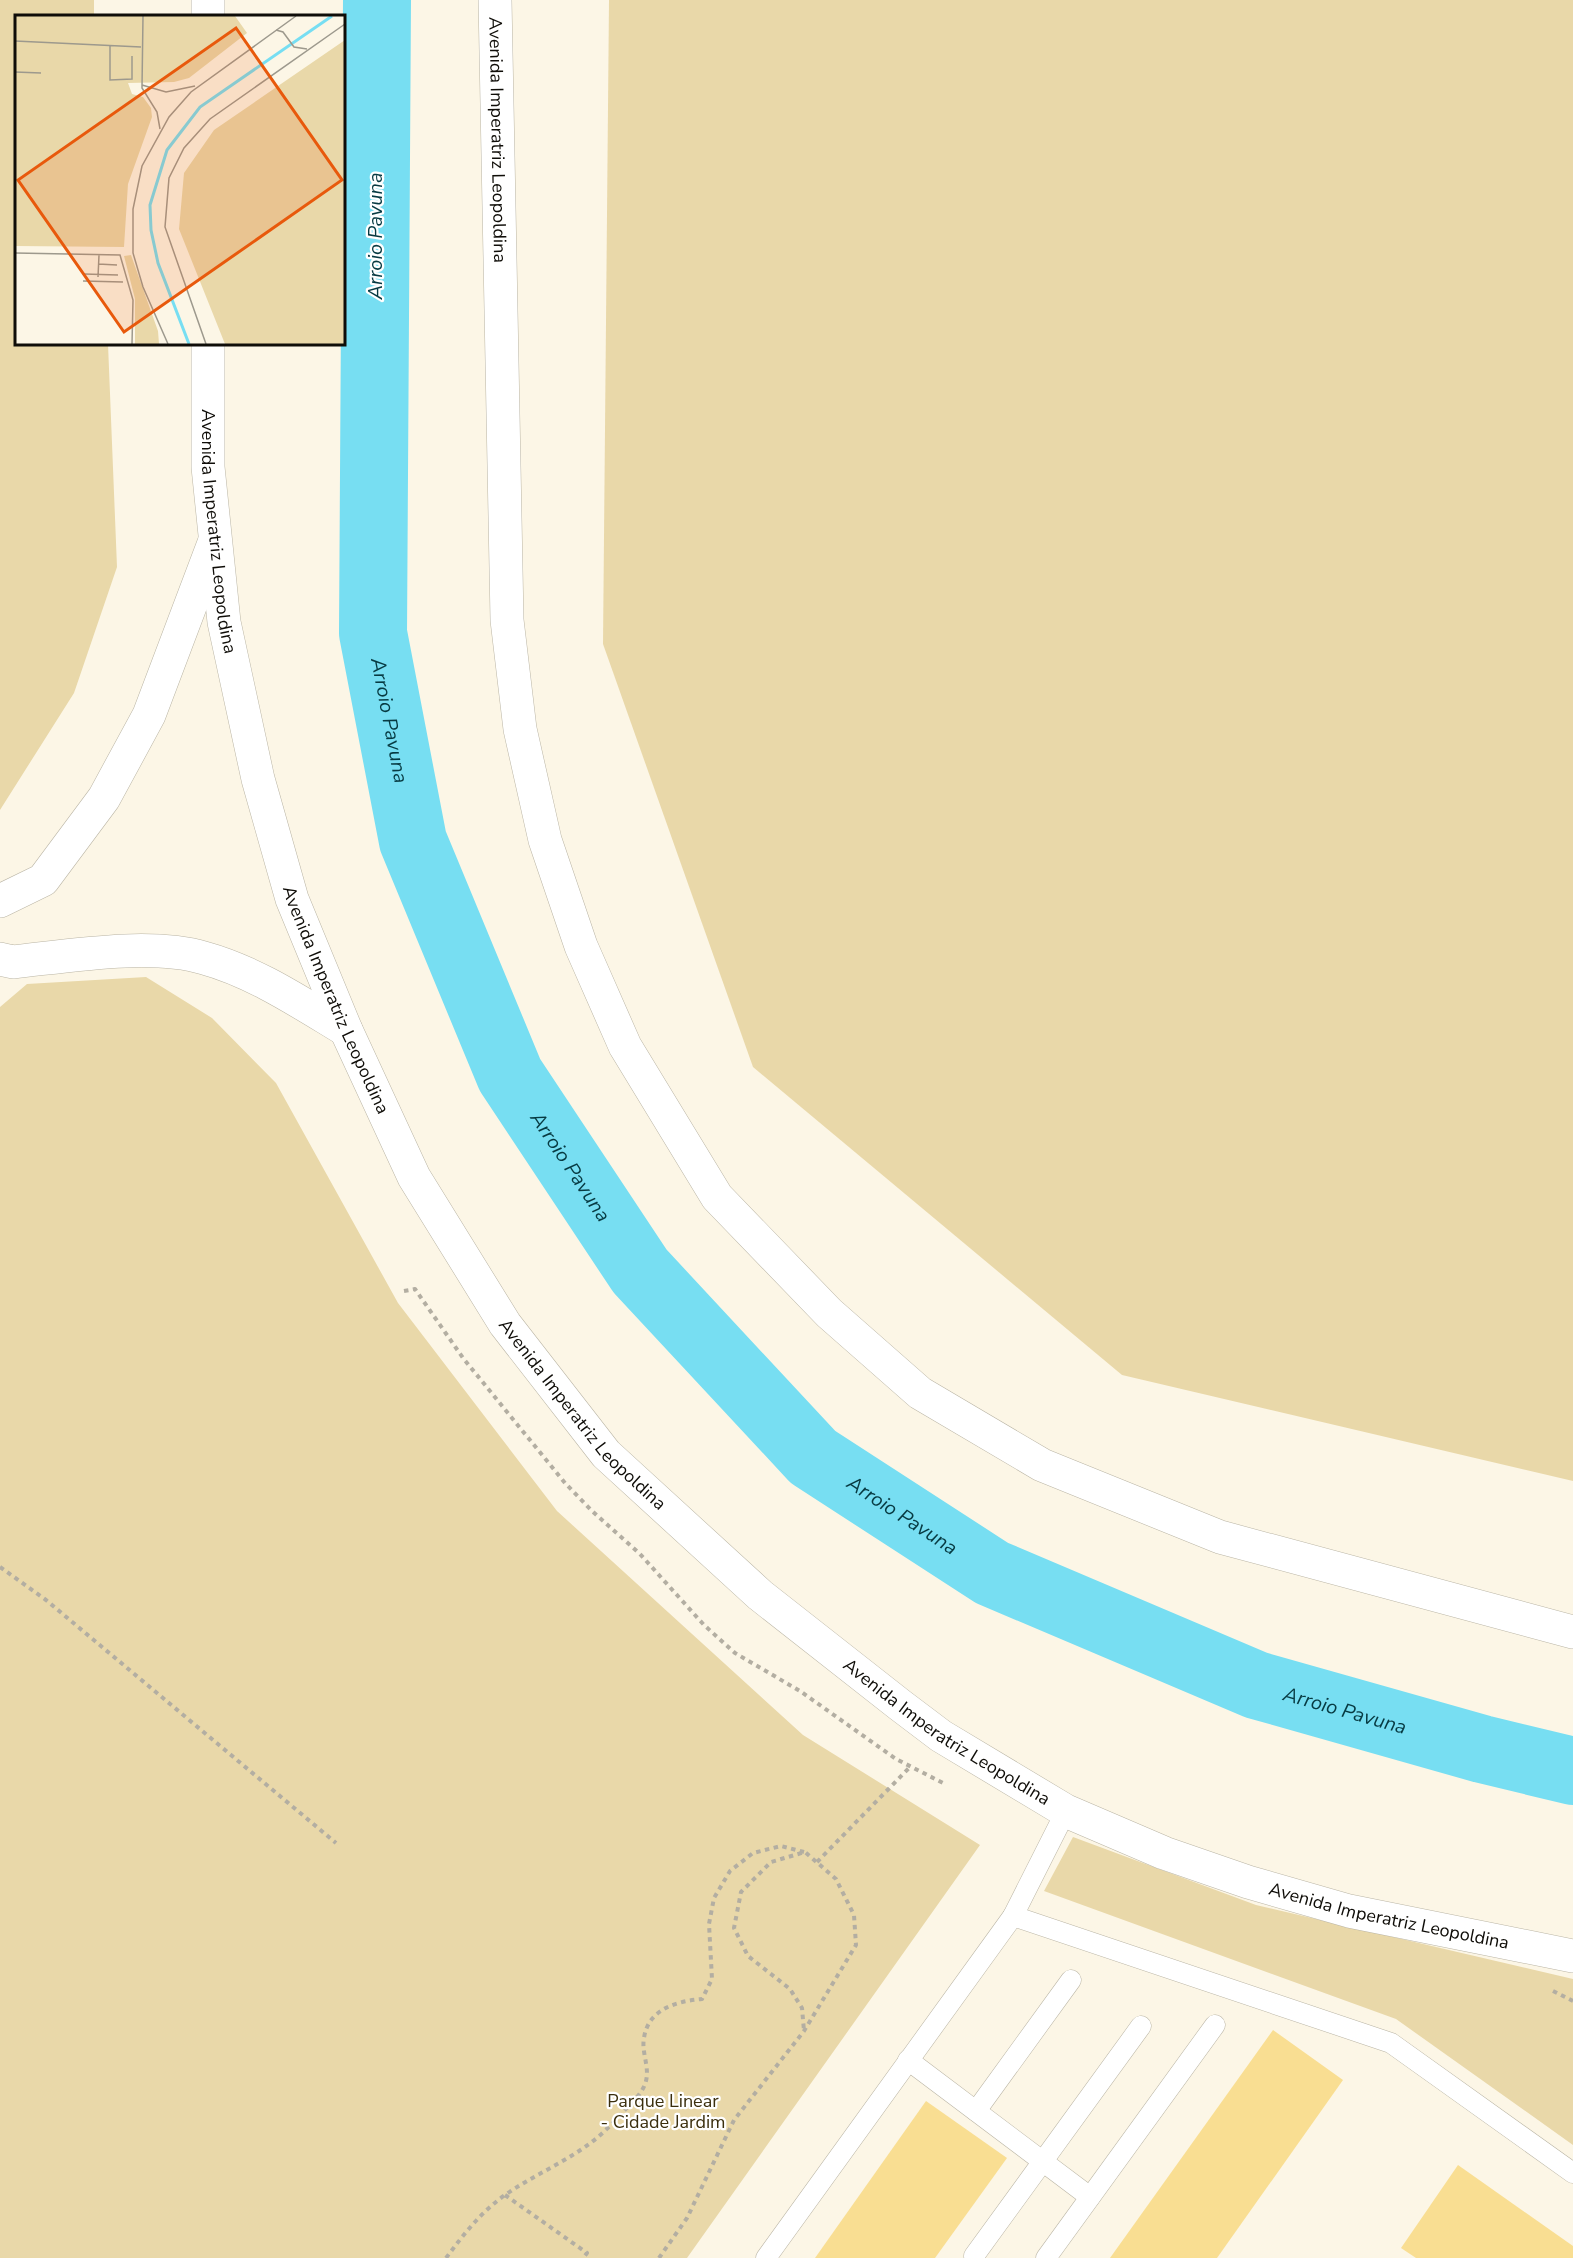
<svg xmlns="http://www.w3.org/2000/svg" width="1573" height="2258" font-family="'Nunito Sans',sans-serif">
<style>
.green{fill:#e9d8a9}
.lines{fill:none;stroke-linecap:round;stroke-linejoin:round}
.river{stroke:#77def2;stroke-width:68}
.building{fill:#f9de92}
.service-casing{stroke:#bab5a5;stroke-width:21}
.minor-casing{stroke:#bab5a5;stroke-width:34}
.tertiary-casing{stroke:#bab5a5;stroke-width:34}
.path{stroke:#b3aea2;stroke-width:4;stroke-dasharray:4.5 4.5;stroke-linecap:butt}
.service{stroke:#fff;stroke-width:20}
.minor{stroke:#fff;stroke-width:33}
.tertiary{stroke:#fff;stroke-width:33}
.labels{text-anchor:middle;stroke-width:4.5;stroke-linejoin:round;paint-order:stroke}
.street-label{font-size:18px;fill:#0f0d08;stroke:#fff}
.park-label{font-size:18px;fill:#3b2f0e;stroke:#fff}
.water-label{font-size:20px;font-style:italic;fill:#073a42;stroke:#fff}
.inset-river{fill:none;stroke:#77def2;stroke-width:3}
.inset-road{fill:none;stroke:#9d998d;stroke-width:1.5}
.view{fill:#e8590c;fill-opacity:0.15;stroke:#e8590c;stroke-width:3}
.inset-edge{fill:none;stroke:#0f0d08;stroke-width:3}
</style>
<rect width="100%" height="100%" fill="#fcf6e6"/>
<g class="green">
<path d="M0,0h94v16h-78v328h92l9,223 -43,126 -74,117z"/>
<path d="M609,0h964v1481l-451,-106 -369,-308 -150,-423z"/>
<path d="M146,977l66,41 64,65 122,220 159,208 246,224 177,110 -293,413h-687v-1251l27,-23z"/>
<path d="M1073,1837l183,68 317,74v166l-177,-126 -352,-128z"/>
</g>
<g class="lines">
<path class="river" id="s1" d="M377,0l-4,633 40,208 97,234 130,196 173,186 179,116 264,112 226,64 91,22"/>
</g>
<g class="building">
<path d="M1273,2030l70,50 -126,178h-107z"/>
<path d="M926,2101l81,57 -72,100h-120z"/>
<path d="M1458,2165l115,81v12h-157l-15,-10z"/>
</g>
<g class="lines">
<defs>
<g id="service">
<path d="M1013,1916l53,-105"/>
<path d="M908,2060l182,137"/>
<path d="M976,2111l95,-131"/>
<path d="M974,2256l167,-230"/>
<path d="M766,2258l247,-342 378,127 182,130"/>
<path d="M1046,2258l169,-233"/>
</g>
<g id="minor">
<path d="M0,901l43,-21 61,-82 45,-83 65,-172"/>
<path d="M0,959l13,3c56,-6 137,-20 191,-4 51,14 97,45 142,72"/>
</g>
<g id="tertiary">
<path id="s2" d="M495,0l12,620 13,109 25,111 36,106 44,100 92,151 112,116 91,80 122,72 178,72 353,95"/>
<path d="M208,16v-16"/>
<path id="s3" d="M208,344v123l16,155 34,157 34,120 54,131 68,147 91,147 101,130 154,141 140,110 41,31 125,75 98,42 84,29 101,29 224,45"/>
</g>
</defs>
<use href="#service" class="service-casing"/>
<use href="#minor" class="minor-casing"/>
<use href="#tertiary" class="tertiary-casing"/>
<g class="path">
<path d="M404,1291l11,-2 48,69 102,125 27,28 48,43 64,71 31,28 65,38 96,68 49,25"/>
<path d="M0,1567l46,33 290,243"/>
<path d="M817,1862l94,-96"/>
<path d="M1553,1991l20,10"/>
<path d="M505,2195l82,58 -4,5"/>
<path d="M446,2258c18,-24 34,-45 59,-63 37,-26 81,-40 111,-76 9,-10 25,-23 29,-35 6,-15 -4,-31 -1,-46 4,-29 33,-37 58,-39l10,-20 -3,-55 5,-26 16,-27 23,-18 28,-7 23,6"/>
<path d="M659,2258l28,-40 47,-98 70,-89 52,-86 -2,-30 -18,-36 -31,-27 -34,10 -30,30 -7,36 14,28 42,33 12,19 2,23"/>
</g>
<use href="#service" class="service"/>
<use href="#minor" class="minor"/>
<use href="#tertiary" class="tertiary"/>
</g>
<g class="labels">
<g class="street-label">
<text dy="6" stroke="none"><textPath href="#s2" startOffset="140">Avenida Imperatriz Leopoldina</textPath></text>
<text dy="6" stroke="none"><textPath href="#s3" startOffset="188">Avenida Imperatriz Leopoldina</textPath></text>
<text dy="6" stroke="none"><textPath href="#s3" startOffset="674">Avenida Imperatriz Leopoldina</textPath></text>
<text dy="6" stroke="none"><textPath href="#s3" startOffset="1160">Avenida Imperatriz Leopoldina</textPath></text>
<text dy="6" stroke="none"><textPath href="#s3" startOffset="1646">Avenida Imperatriz Leopoldina</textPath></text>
<text dy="6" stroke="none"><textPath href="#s3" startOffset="2130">Avenida Imperatriz Leopoldina</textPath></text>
</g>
<g class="park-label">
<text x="663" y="2107">Parque Linear<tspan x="663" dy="21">- Cidade Jardim</tspan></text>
</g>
<g class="water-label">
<text transform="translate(375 236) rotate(-90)" y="7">Arroio Pavuna</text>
<text dy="7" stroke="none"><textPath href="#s1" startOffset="722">Arroio Pavuna</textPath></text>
<text dy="7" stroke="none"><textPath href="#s1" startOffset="1208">Arroio Pavuna</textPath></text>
<text dy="7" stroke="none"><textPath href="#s1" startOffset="1694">Arroio Pavuna</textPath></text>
<text dy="7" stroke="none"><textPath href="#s1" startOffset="2180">Arroio Pavuna</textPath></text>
</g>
</g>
<g transform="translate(15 15)">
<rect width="330" height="330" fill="#fcf6e6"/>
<path d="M0,1h220l12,17 -58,45 -15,4 -46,1 4,11 11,3 8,11 1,9 -24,67 -4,63 -109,-1zM330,25v304h-120l-46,-115 5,-56 30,-43zM116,240l27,76 1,13h-24v-45l-11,-43z" fill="#e9d8a9"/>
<path class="inset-river" d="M174,329l-31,-81 -7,-33 -1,-25 17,-55 33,-43 132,-91"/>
<path class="inset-road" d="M128,1l-1,72 15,24 3,17M261,15l7,2 11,15 13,2M0,26l126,6M95,30v35l22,-1v-23M0,57l26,1M127,70l24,7 29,-6M0,238l105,2 13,45 -1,44M83,249l19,1M69,259l34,1M83,262l1,-22M68,266l40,1M153,329l-25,-57 -10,-34v-44l9,-43 27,-49 22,-25 105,-76M191,329l-41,-117 4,-49 15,-30 26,-29 135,-95"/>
<path class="view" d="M221,13l106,152 -218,152 -106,-152z"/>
<rect width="330" height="330" class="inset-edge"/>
</g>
</svg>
